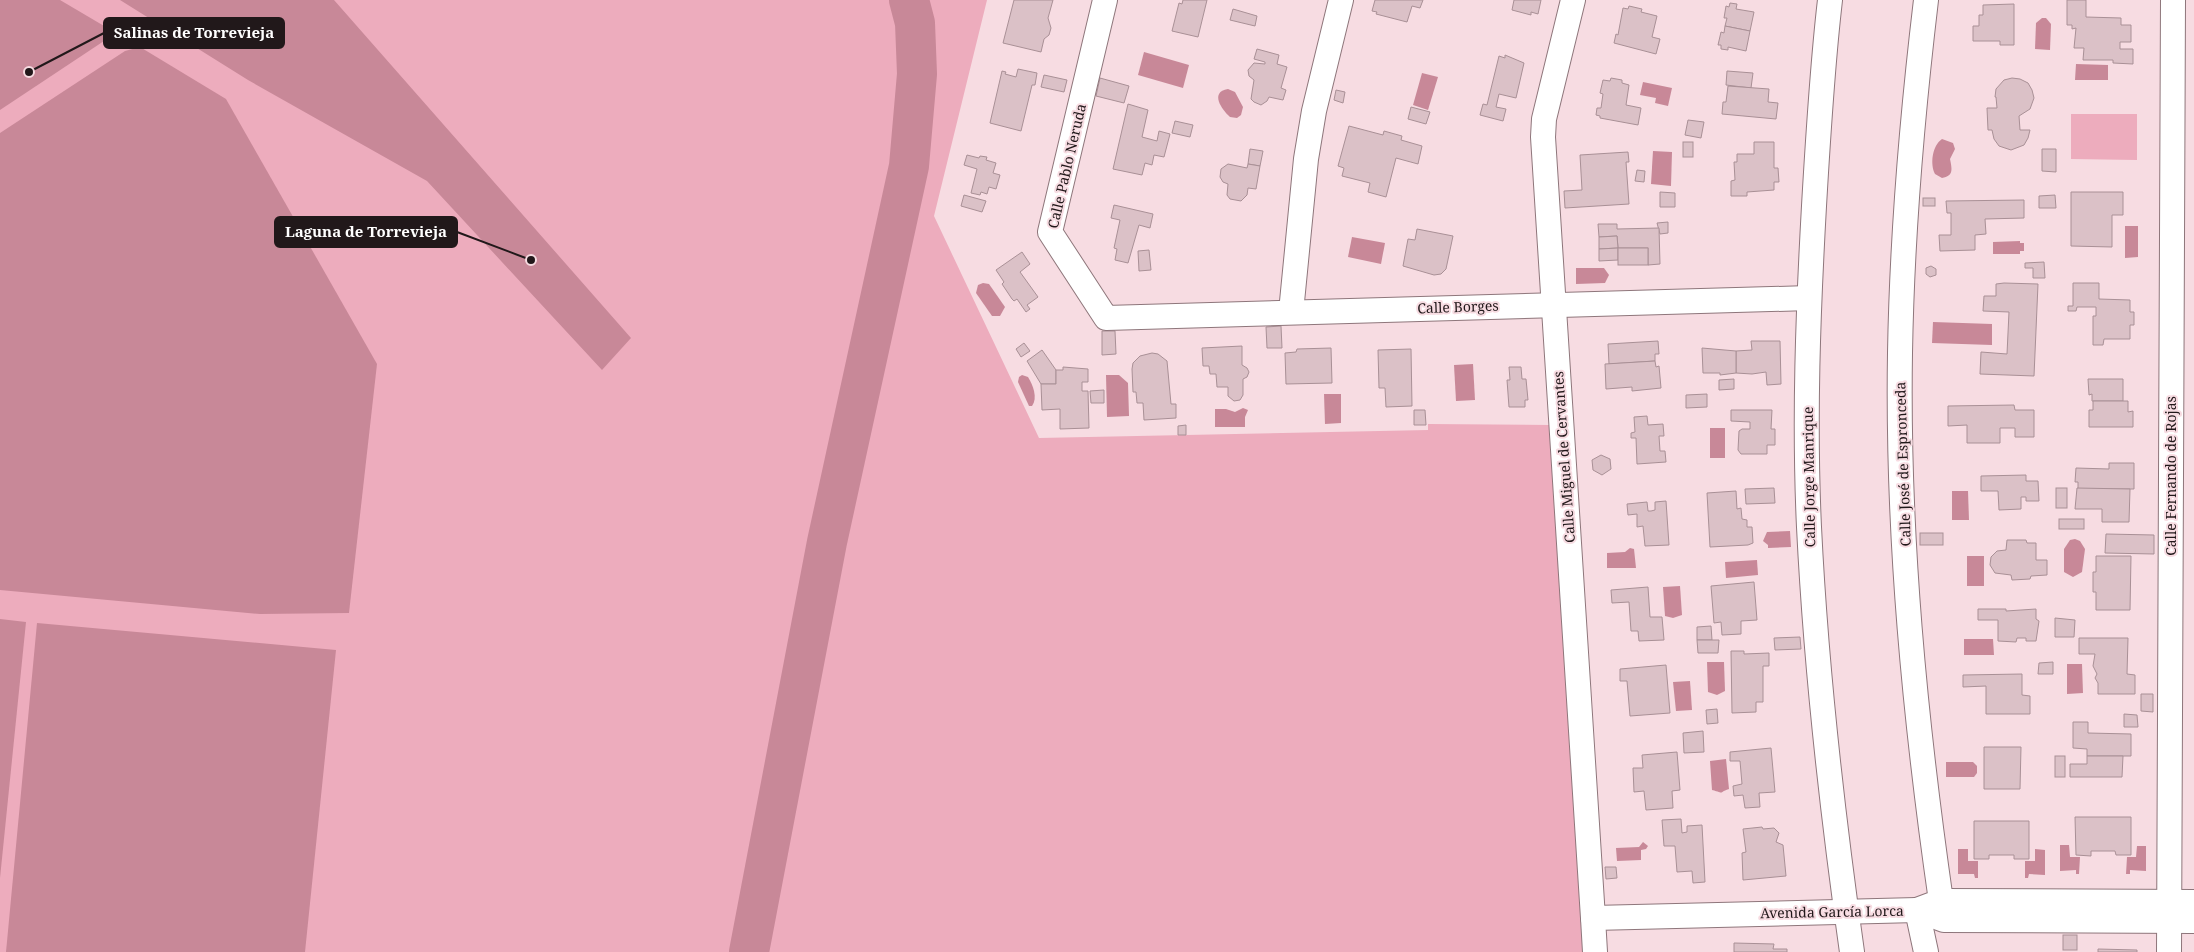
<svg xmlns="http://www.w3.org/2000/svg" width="2194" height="952" font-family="'Noto Serif',serif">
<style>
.green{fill:#edacbd}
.water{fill:#c88898}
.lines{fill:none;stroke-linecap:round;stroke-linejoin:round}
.river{stroke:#c88898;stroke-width:40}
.building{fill:#dbc1c7;stroke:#a99096}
.minor-casing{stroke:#8e767b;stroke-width:26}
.minor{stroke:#fff;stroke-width:24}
.labels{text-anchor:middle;stroke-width:4;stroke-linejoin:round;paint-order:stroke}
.street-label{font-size:14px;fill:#21181a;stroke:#f7dce2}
.leader{fill:none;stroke:#21181a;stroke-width:2}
.callout-dot{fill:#21181a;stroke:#f7dce2;stroke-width:2}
.callout{fill:#21181a;stroke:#21181a;stroke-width:2}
.callout-label{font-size:15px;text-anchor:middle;font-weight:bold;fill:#fff}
</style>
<rect width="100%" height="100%" fill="#f7dce2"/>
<g class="green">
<path d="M0,0h987l-53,216 105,222 389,-8v-6l122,1 34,527h-1584z"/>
<path d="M2071,114h66v46l-66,-1z"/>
</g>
<g class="water">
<path d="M0,0h60l56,33 -116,77z"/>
<path d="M120,0h214l297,338 -29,32 -175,-189 -179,-101z"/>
<path d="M2042,18h4l5,6 -1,26 -15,-1 1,-26z"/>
<path d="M140,47l86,52 151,265 -28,249 -89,1 -260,-24v-457l125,-82z"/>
<path d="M1144,52l45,13 -6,23 -45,-13z"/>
<path d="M2076,64l32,1v15h-33z"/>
<path d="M1422,73l16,4 -10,33 -15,-5z"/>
<path d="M1643,82l29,6 -4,18 -13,-3 1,-5 -16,-3z"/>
<path d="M1228,89l7,3 8,15 -2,8 -4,3 -7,-1c-8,-7 -21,-25 -2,-28z"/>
<path d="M1942,139l11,4 2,6 -5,10c2,10 4,17 -8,19l-7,-4c-5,-10 -3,-28 7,-35z"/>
<path d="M1653,151l19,1 -1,34 -20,-2z"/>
<path d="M2125,226h13v31l-13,1z"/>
<path d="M1352,237l33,6 -4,21 -33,-7z"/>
<path d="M2020,241v2h4v8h-4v3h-27v-12z"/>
<path d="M1576,268h28l5,7 -4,8 -29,1z"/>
<path d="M983,283l6,1 16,23 -5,9h-8l-16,-23 2,-8z"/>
<path d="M1933,322l59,2v21l-60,-2z"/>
<path d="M1473,364l2,36 -19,1 -2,-36z"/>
<path d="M1022,375l6,2c5,8 10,21 4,29h-3l-11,-24 1,-5z"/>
<path d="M1106,375h13l9,8 1,33 -22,1z"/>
<path d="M1324,394h17v29l-16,1z"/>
<path d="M1243,408l5,2 -3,7v10h-30v-18h11l9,3z"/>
<rect x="1710" y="428" width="15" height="30"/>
<path d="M1952,491h16l1,29h-17z"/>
<path d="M1790,531l1,16 -23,1v-3l-5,-4 4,-9z"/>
<path d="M2075,539l5,2 5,8 -3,23 -9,5 -9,-5v-23l6,-9z"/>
<path d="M1630,548l4,1 2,19h-29v-15l18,-1z"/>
<rect x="1967" y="556" width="17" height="30"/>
<path d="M1757,560l1,15 -32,3 -1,-16z"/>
<path d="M1680,586l2,29 -9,3 -8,-2 -2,-29z"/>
<path d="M0,619l26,3 -26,256z"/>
<path d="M37,623l299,27 -31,302h-299z"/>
<path d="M1964,639h29l1,16h-30z"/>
<path d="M1707,662h17l1,29 -8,4 -9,-3z"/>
<path d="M2067,664h15l1,29 -16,1z"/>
<path d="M1690,681l2,29 -16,1 -3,-29z"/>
<path d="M1726,759l3,30c-12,4 -2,5 -17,1l-2,-29z"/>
<path d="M1946,762h27l4,4v7l-3,4h-28z"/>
<path d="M1643,842l5,4 -2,3 -5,1v10l-24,1 -1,-13 23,-1z"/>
<path d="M2060,845h9l1,12h10l-1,17h-3v-4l-16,1z"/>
<path d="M2137,846h9v25l-16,-1v4h-4l1,-17h9z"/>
<path d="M1958,849h10v12h10v17h-3l-1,-4h-16z"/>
<path d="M2035,849l10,1v25l-16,-1 -1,4h-3v-17h10z"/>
</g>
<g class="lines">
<path class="river" d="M749,952l78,-410 82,-376 8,-92 -2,-51 -6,-23"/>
</g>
<g class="building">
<path d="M1014,0h39l-5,18 3,10 -2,7 -5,4 -3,13 -38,-9z"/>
<path d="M1183,0h24l-9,37 -26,-6 7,-28 3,1z"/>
<path d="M1375,0h48l-3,8 -8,-2 -5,16 -31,-8 1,-2 -5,-1z"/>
<path d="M1514,0h27l-3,14 -7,-2v3l-19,-5z"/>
<path d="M2067,0h19v17l35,1v7h10v17h-11v7h13v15l-20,-1v-3h-30l1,-12h-10l2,-20 -4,1v-4h-5z"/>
<path d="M1730,3l7,1 -1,5 18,3 -4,19 -25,-5 2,-8h-3l2,-12 3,1z"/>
<path d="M2014,4v41h-14v-4h-27v-15h6v-11h4v-10z"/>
<path d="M1629,6l13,3 -1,3 16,4 -5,21 8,2 -4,15 -42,-11 2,-9 2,1 5,-27 5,1z"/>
<path d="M1233,9l24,7 -2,10 -25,-6z"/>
<path d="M1725,26l25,5 -4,20 -18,-4v3l-7,-1v-4h-3l3,-13 3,1z"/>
<path d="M1257,49l22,6 -2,9 10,3 -6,21 5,2 -3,10 -14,-3 -2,4 -6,4 -7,-3 -3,-3 3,-19 -5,-4 -1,-6 6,-7 11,1v-2l-11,-3z"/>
<path d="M1505,55l19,8 -8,35 -17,-4 -3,13 10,2 -3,12 -23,-6 3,-11 4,1 12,-49 6,2z"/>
<path d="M1018,69l19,4 -2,12h-3l-11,46 -31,-8 12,-52 4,1 -1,2 11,3z"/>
<path d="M1727,71l26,2 -2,15 -25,-3z"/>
<path d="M1044,75l23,5 -3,12 -23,-5z"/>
<path d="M1100,78l29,8 -5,17 -28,-7z"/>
<path d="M1611,78l11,2v3l7,2 -3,20 15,3 -3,17 -38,-7v-2l-4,-1 1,-7h4l2,-14 -3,-1 3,-13 7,1z"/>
<path d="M2012,78l8,1 8,4 4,7 2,8 -4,11 -11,7 1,14h10l-2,8 -4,7 -13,5 -12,-4 -5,-7 -2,-9h-4l-1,-22h10l-1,-11h-1l1,-8 8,-9z"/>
<path d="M1728,86l41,3 -1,13 10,1 -2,16 -54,-5 1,-12h3z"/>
<path d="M1336,90l9,2 -2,11 -9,-3z"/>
<path d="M1128,104l20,6 -6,27 15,4 2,-10 11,3 -6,23 -10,-2 -2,10 -7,-2 -3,12 -29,-6z"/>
<path d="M1411,107l19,5 -4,12 -18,-5z"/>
<path d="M1688,120l16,2 -3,16 -16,-3z"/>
<path d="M1175,121l18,4 -3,12 -18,-4z"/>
<path d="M1349,126l34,9 1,-4 18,5 -1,4 21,6 -4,18 -22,-6 -10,39 -18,-5 2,-9 -28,-7 2,-8 -6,-2z"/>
<rect x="1683" y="142" width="10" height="15"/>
<path d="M1754,142h20v26h4l1,14h-5v8l-27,2v4h-16v-15l4,-1 -1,-18h3v-8h17z"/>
<path d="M1250,149l13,2 -3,15 -12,-2z"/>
<path d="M2042,149h14v23l-14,-1z"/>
<path d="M1628,152l1,10h-3l3,42 -64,4 -1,-17 18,-1 -2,-35z"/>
<path d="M967,155l12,3 1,-2 7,1 -1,3 10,3 -3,10 7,2 -4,14 -7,-2 -2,7 -6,-2 -1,3 -9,-2 6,-24 -13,-4z"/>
<path d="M1228,164l19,4 1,-4 12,2 -4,23 -8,-1 -1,7 -6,6 -11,-2 -3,-4 1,-11 -5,-2 -3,-5 1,-8z"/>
<path d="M1637,170l8,1 -1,11 -9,-1z"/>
<path d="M1660,192l15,1v14h-15z"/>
<path d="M2071,192h52v23h-11v32l-41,-1z"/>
<path d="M964,195l22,6 -4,11 -21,-6z"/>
<path d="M2055,195l1,13h-17v-12z"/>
<rect x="1923" y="198" width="12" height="8"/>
<path d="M2024,200v18l-39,1 1,15 -11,1v15l-35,1 -1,-16h12v-22h-4l-1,-12z"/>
<path d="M1114,205l39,9 -3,14 -11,-3 -11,38 -13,-3 2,-11 -3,-1 6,-28 -9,-2z"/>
<path d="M1668,222v11l-8,1 -3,-11z"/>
<path d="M1598,224h19v5l42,-1 1,36 -12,1v-17h-30l-1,-12 -18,1z"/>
<path d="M1417,229l36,7 -7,33 -5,5 -7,1 -31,-9 5,-27 7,1z"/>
<path d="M1617,236l1,12 -19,1v-12z"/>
<path d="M1618,248v12l-19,1v-12z"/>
<rect x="1618" y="248" width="30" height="17"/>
<path d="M1149,250l2,20 -12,1 -1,-20z"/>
<path d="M1022,252l8,12 -10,8 18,25 -11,8 3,4 -4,3 -9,-13 -3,2 -2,-2 -10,-15 2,-2 -8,-12z"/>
<path d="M2044,262l1,16h-12v-10h-8v-5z"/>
<path d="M1931,266l5,3v6l-6,2 -4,-3v-6z"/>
<path d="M2004,283l34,1 -4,92 -54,-2 1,-22 26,2 2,-42 -26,-1 1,-15h12v-12z"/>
<path d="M2073,283h26v16l31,1v12h4v13h-4v14h-26l-1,6h-10v-29h3v-9h-19l-1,4h-8v-5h5z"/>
<path d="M1281,326l1,22h-15l-1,-21z"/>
<path d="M1102,331h13l1,23 -14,1z"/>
<path d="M1658,341l1,13h-4v7l-46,3 -1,-20z"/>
<path d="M1751,341h29l1,43 -14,1 -1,-13 -14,2 -16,-1v-22l16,-1z"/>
<path d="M1024,343l6,8 -9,6 -5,-8z"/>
<path d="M1242,346v19l5,3 2,4 -2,5 -4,2v16l-3,5 -6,1 -6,-5v-9h-11l-1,-13h-6l-1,-8h-6l-1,-18z"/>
<path d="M1331,348l1,35 -46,1 -1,-31 11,-1 1,-3z"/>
<path d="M1702,348l34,3v22l-16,2v-2h-17z"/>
<path d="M1411,349l1,57 -26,1 -1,-19h-6l-1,-38z"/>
<path d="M1042,350l14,20v14h-15l-14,-23z"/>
<path d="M1152,353l6,1 9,7 4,43h5v14l-32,2 -1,-17h-6l-1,-11h-3l-1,-23 1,-6 7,-7z"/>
<path d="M1655,361l1,6 3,-1 2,22 -29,3v-4l-26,2 -1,-25z"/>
<path d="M1063,367l25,2v13h-6v9h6l1,37 -29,1v-20l-18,1 -1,-26h15v-14h7z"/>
<path d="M1509,367h12l1,12h4l2,21h-3v7h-16l-2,-27h3z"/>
<path d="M1734,379v10l-15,1v-10z"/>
<path d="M2088,379h35v22h-31v-7l-3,1z"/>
<path d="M1104,390v13h-13l-1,-12z"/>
<path d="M1707,394v13l-21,1v-13z"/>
<path d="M2093,401h35v11l5,-1v16h-44v-17h4z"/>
<path d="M2014,405l1,5h19v27h-19v-9h-15v15h-33v-18l-19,1v-20z"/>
<path d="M1414,410h11l1,15h-12z"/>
<path d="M1731,410h41l-1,19h4v16h-8v9h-26l-3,-4 1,-19 3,-2h8v-7l-19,-1z"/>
<path d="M1647,416l1,9 15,-1 1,12h-5l1,15h5l1,11 -29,2 -1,-26h-5v-5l4,-1 -1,-15z"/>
<path d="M1186,425v10h-8v-9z"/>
<path d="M1601,455l9,4 1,10 -9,6 -9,-5 -1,-10z"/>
<path d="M2109,463h25v26h-56v-7h-3l1,-14 33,1z"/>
<path d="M2026,475v6h12l1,20h-13v-4h-5v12l-22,1 -1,-19h-17v-15z"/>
<path d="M1774,488l1,15 -29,1 -1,-15z"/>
<rect x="2056" y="488" width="11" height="20"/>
<path d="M2077,488l53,1 -1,33h-27v-13h-27z"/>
<path d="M1736,491l1,18 4,-1 1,11 5,1v7h5l1,16 -5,2 -38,2 -3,-54z"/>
<path d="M1666,501l3,44 -24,1 -2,-20 -6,1v-13l-9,1 -1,-11 20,-2 1,9h3l4,-1v-8z"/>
<rect x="2059" y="519" width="25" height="10"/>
<rect x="1920" y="533" width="23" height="12"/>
<path d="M2106,534l48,1v19l-49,-1z"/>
<path d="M2007,540h19l1,3h9v17h11v15l-16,1 -1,3 -18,1 -1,-5 -16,-2 -5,-8 1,-8 6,-6 9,-1z"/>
<path d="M2096,556h35l-1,54h-34v-18h-3v-20h3z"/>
<path d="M1754,582l3,38 -16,1v13l-19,1 -1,-13 -7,1 -3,-37z"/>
<path d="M1648,587l2,30h12l2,23 -25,1 -1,-10h-7l-2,-29 -17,1 -1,-13z"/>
<path d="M1978,609h28v2l30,-2v10l3,2 -3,20h-10v-3h-9l-1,4 -18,-1v-21h-20z"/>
<path d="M2055,618l20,2 -1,17h-19z"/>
<path d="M1711,626l1,14h-15v-13z"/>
<path d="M1800,637l1,12 -26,1 -1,-12z"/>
<path d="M2079,638h49l-1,36 8,1v19h-37v-11l-3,-5 2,-4 -4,-8 2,-12h-16z"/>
<path d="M1697,640h22l-1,13h-20z"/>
<path d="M1731,651h13v3l25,-1v13h-6v36h-7v10l-24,1z"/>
<path d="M2053,662v12h-15l1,-11z"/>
<path d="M1666,665l4,48 -40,3 -3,-35h-7v-12z"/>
<path d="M2022,674v21l8,1v18h-44v-28l-23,1v-12z"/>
<path d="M2141,694h12v18l-12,-1z"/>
<path d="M1717,709l1,14 -11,1 -1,-14z"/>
<path d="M2124,714l13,1 1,12h-14z"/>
<path d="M2073,722h15v11l43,1v22h-44v-7l-14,-1z"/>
<path d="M1703,731l1,21 -20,1 -1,-20z"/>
<path d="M1984,747h37l-1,42h-36z"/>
<path d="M1771,748l4,44 -16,1 1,14 -15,1 -2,-13 -9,1 -1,-10 9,-2 -2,-23h-10v-9z"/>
<path d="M1677,752l3,38 -8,1 1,17 -27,2 -2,-19 -10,1 -1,-24h10l-1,-13z"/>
<rect x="2055" y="756" width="10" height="21"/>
<path d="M2087,756h36l-1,21h-52v-13h17z"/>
<path d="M2075,817h56v38h-15l-1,-4h-24v5l-15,-1z"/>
<path d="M1681,819l1,14 5,-1v-6l15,-1 3,57 -12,1 -1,-12 -15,1 -2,-26h-11l-2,-26z"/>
<path d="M1974,821h55v38h-15v-4h-25v4h-15z"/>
<path d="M1762,827l1,2 11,-1 5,5 -3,9 7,3 3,31 -43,4 -1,-27 4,-1 -3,-23z"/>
<path d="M1605,867h11l1,11 -11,1z"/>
<rect x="2063" y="935" width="14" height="15"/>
<path d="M1734,943l40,1 -1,5h14v3h-53z"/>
<path d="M2098,949l39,1v2h-39z"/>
</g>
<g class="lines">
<defs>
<g id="minor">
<path d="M1105,0l-55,232 56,86 703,-20"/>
<path d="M1573,0l-29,119 -1,18 50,781"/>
<path d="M1830,0c-8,68 -12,137 -16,206 -6,107 -10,214 -5,321 7,143 23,284 43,425"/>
<path d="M1291,312l15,-153 8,-48 27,-111"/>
<path d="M1941,901l253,1"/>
<path d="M1595,952l-2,-34 324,-8 27,10 250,1"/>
<path d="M1926,952l-9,-42 24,-9c-26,-181 -44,-365 -41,-548 2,-118 12,-236 26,-353"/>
<path d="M2169,952l4,-952"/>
</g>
</defs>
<use href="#minor" class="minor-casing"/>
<use href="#minor" class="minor"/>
</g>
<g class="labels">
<g class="street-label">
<text transform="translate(1067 166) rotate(-77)" y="5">Calle Pablo Neruda</text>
<text transform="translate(1458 307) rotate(-2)" y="5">Calle Borges</text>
<text transform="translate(1564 457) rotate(-94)" y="5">Calle Miguel de Cervantes</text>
<text transform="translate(1903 464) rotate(-92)" y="5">Calle José de Espronceda</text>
<text transform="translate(2171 476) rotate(-90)" y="5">Calle Fernando de Rojas</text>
<text transform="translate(1809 477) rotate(-91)" y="5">Calle Jorge Manrique</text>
<text transform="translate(1832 912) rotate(-1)" y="5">Avenida García Lorca</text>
</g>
</g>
<path class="leader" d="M29 72L104 33M531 260L457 232"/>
<g class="callout-dot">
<circle cx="29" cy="72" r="5"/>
<circle cx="531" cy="260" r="5"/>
</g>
<g class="callout">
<rect x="104" y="18" width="180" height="30" rx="5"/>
<rect x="275" y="217" width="182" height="30" rx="5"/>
</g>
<g class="callout-label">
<text x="194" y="38">Salinas de Torrevieja</text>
<text x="366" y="237">Laguna de Torrevieja</text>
</g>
</svg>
